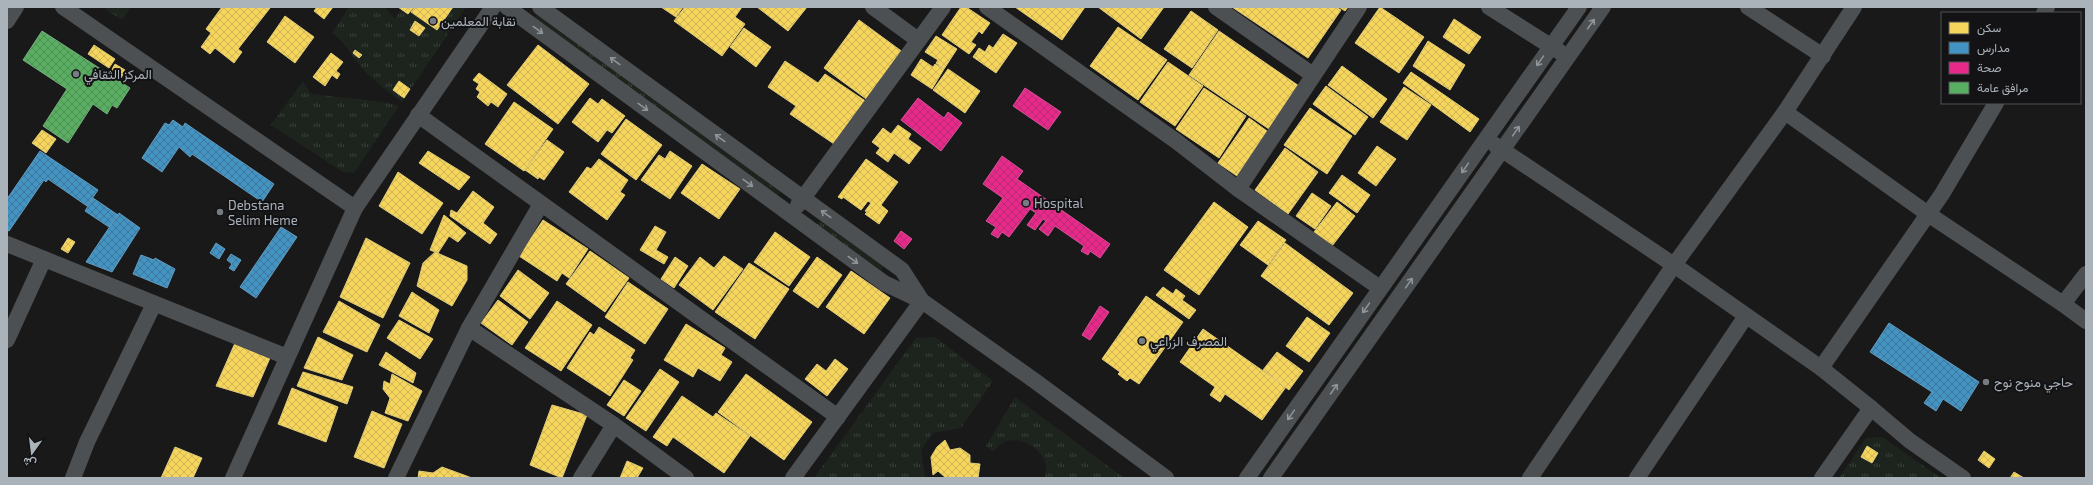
<svg xmlns="http://www.w3.org/2000/svg" width="2093" height="485" font-family="'Exo 2',Vazirmatn,sans-serif">
<style>
.grass{fill:url(#grass-tufts)}
.homes{fill:url(#homes-cross-hatch);stroke:#dfca78}
.schools{fill:url(#schools-cross-hatch);stroke:#629cc0}
.health{fill:url(#health-cross-hatch);stroke:#d55298}
.public{fill:url(#public-cross-hatch);stroke:#72af7c}
.lines{fill:none;stroke-linecap:round;stroke-linejoin:round}
.minor{stroke:#4d5052;stroke-width:16}
.oneway{stroke:#8e959b}
.poi-dot{fill:#777c82;stroke:#131315;stroke-width:1.5}
.labels{text-anchor:middle;stroke-width:4;stroke-linejoin:round;paint-order:stroke}
.poi-label{font-size:13px;fill:#aab2ba;stroke:#131315;text-anchor:start}
</style>
<defs>
<pattern id="grass-tufts" width="24" height="20" patternUnits="userSpaceOnUse"><rect width="24" height="20" fill="#1d241d"/><path d="M3 7l-1-3M5 7V3M7 7l1-3M15 17l-1-3M17 17v-4M19 17l1-3" fill="none" stroke="#3b413c"/></pattern>
<pattern id="homes-cross-hatch" width="8" height="8" patternUnits="userSpaceOnUse"><rect width="8" height="8" fill="#f6d55c"/><path d="M0 0l8 8M0 8l8-8" fill="none" stroke="#cfb555"/></pattern>
<pattern id="schools-cross-hatch" width="8" height="8" patternUnits="userSpaceOnUse"><rect width="8" height="8" fill="#4393c3"/><path d="M0 0l8 8M0 8l8-8" fill="none" stroke="#3e7799"/></pattern>
<pattern id="health-cross-hatch" width="8" height="8" patternUnits="userSpaceOnUse"><rect width="8" height="8" fill="#e7298a"/><path d="M0 0l8 8M0 8l8-8" fill="none" stroke="#ba2c76"/></pattern>
<pattern id="public-cross-hatch" width="8" height="8" patternUnits="userSpaceOnUse"><rect width="8" height="8" fill="#5aae61"/><path d="M0 0l8 8M0 8l8-8" fill="none" stroke="#509057"/></pattern>
</defs>
<rect width="100%" height="100%" fill="#191919"/>
<g class="grass">
<path d="M106,7h25l-9,13 -17,-11z"/>
<path d="M349,7h36l10,12 7,-12h64l-64,95c-14,-11 -29,-21 -40,-34 -12,-13 -15,-25 -30,-35z"/>
<path d="M537,14l243,178 -3,4 -243,-177z"/>
<path d="M303,81l8,13 73,8 15,4 -45,67 -11,-1 -72,-47z"/>
<path d="M820,221l64,45 -3,4 -64,-45z"/>
<path d="M935,337l58,44 -32,47 -28,5 -12,17 4,28h-111l102,-140z"/>
<path d="M1015,397l109,81h-80c1,-4 3,-9 2,-12 -3,-18 -28,-32 -44,-23 -3,2 -6,6 -9,9l-7,-6z"/>
<path d="M1882,437l59,41h-102l27,-40z"/>
</g>
<g class="homes">
<path d="M222,7l48,1 -32,41 4,3 -8,11 -19,-15 -5,6 -9,-7 10,-14 -5,-4z"/>
<path d="M317,7h16l-9,12 -10,-8z"/>
<path d="M398,7h16l-6,7z"/>
<path d="M415,7h38l-16,23 -26,-18z"/>
<path d="M661,7h22l-7,10z"/>
<path d="M685,7h57l-7,10 10,7 -23,32 -48,-35z"/>
<path d="M757,7h50l-19,24z"/>
<path d="M961,7h5l24,16 -8,11 -3,-3 -8,11 5,3 -7,9 -27,-19z"/>
<path d="M1015,7h70l-23,33z"/>
<path d="M1098,7h66l-23,32z"/>
<path d="M1232,7h104l5,3 -33,48z"/>
<path d="M1339,7h9l-3,4z"/>
<path d="M1380,7l44,30 -25,36 -44,-30z"/>
<path d="M1191,11l27,19 -26,38 -28,-19z"/>
<path d="M285,16l29,21 -19,26 -28,-21z"/>
<path d="M1454,19l27,18 -12,17 -26,-17z"/>
<path d="M859,20l45,33 -35,48 -45,-33z"/>
<path d="M415,21l10,7 -6,8 -9,-6z"/>
<path d="M1118,27l49,33 -29,40 -48,-34z"/>
<path d="M744,28l27,19 -15,20 -26,-20z"/>
<path d="M1219,31l80,55 -30,43 -80,-54z"/>
<path d="M1003,34l14,9 -21,30 -23,-16 6,-9 6,4 4,-7 4,3z"/>
<path d="M936,36l21,13 -13,20 -8,-6 2,-3 -13,-8z"/>
<path d="M1428,41l37,24 -15,25 -37,-24z"/>
<path d="M94,45l21,14 -6,9 -21,-14z"/>
<path d="M538,45l51,39 -31,40 -51,-39z"/>
<path d="M355,50l7,5 -3,3 -6,-5z"/>
<path d="M331,53l12,9 -7,9 4,3 -3,5 -5,-4 -7,11 -12,-9z"/>
<path d="M921,59l12,8 2,-3 9,5 -12,20 -21,-14z"/>
<path d="M785,61l33,22 7,-9 42,28 -30,44 -47,-32 6,-8 -28,-19z"/>
<path d="M1168,62l35,24 -28,40 -35,-24z"/>
<path d="M115,64l10,6 -4,8 -10,-7z"/>
<path d="M1342,66l45,33 -14,19 -45,-33z"/>
<path d="M948,69l32,22 -15,22 -32,-23z"/>
<path d="M1411,72l68,47 -9,13 -67,-49z"/>
<path d="M479,73l28,21 -9,13 -7,-5 -3,4 -11,-9 3,-5 -4,-3 3,-5 -6,-4z"/>
<path d="M399,81l11,8 -6,9 -11,-8z"/>
<path d="M1326,86l42,31 -13,18 -42,-31z"/>
<path d="M1404,87l27,18 -24,35 -27,-18z"/>
<path d="M1204,88l42,28 -27,42 -43,-29z"/>
<path d="M590,98l8,6 4,-5 23,17 -13,17 -5,-3 -9,12 -26,-20z"/>
<path d="M514,102l39,27 -29,42 -39,-27z"/>
<path d="M1310,108l42,28 -25,38 -43,-29z"/>
<path d="M1249,118l18,13 -30,45 -19,-13z"/>
<path d="M626,119l36,26 -26,35 -35,-26z"/>
<path d="M898,125l13,9 -3,5 13,9 -12,16 -15,-11 -6,9 -12,-9 4,-5 -8,-6 11,-14 8,6z"/>
<path d="M42,130l14,9 -10,14 -14,-10z"/>
<path d="M547,140l17,12 -20,28 -5,-3 -1,2 -13,-9z"/>
<path d="M1377,146l19,13 -20,27 -18,-13z"/>
<path d="M1285,148l33,24 -30,42 -33,-24z"/>
<path d="M428,151l42,26 -11,13 -40,-27z"/>
<path d="M670,151l22,15 -22,33 -29,-19 18,-25 6,4z"/>
<path d="M599,159l29,21 -8,12 5,3 -18,25 -38,-28 18,-25 4,2z"/>
<path d="M866,159l32,23 -17,23 7,6 -9,13 -14,-10 2,-2 -2,-1 6,-8 -3,-2 -7,9 -18,-13 -1,2 -4,-2z"/>
<path d="M702,164l38,25 -21,30 -38,-26z"/>
<path d="M398,172l45,31 -21,31 -43,-28z"/>
<path d="M1342,175l28,20 -13,18 -28,-20z"/>
<path d="M473,191l21,16 -11,16 14,11 -7,10 -40,-28 1,-6 6,3z"/>
<path d="M1312,193l19,13 -16,23 -19,-13z"/>
<path d="M1214,202l34,25 -49,68 -35,-25z"/>
<path d="M1337,202l18,14 -23,30 -18,-14z"/>
<path d="M444,215l22,18 -8,9 -9,-6 -11,17 -8,-3z"/>
<path d="M543,220l45,29 -19,29 -7,-5 -5,8 -38,-25z"/>
<path d="M1258,221l28,19 -18,25 -28,-20z"/>
<path d="M655,226l11,6 -10,18 12,7 -4,7 -24,-14z"/>
<path d="M775,232l35,25 -21,29 -35,-24z"/>
<path d="M68,238l7,4 -7,11 -7,-4z"/>
<path d="M366,238l44,25 -27,55 -43,-21z"/>
<path d="M1285,243l68,50 -24,32 -68,-49z"/>
<path d="M590,251l39,27 -24,34 -39,-28z"/>
<path d="M435,252l32,14v14l-15,26 -35,-20 6,-23z"/>
<path d="M724,256l19,13 -30,41 -34,-25 21,-28 14,11z"/>
<path d="M675,257l13,9 -14,22 -13,-9z"/>
<path d="M817,257l25,18 -24,33 -25,-17z"/>
<path d="M749,263l40,26 -34,50 -40,-27z"/>
<path d="M518,270l31,23 -19,26 -30,-23z"/>
<path d="M851,271l39,27 -26,36 -38,-27z"/>
<path d="M628,282l40,27 -23,35 -40,-27z"/>
<path d="M1163,287l10,7 3,-5 9,7 -3,4 14,10 -7,9 -33,-24z"/>
<path d="M412,292l27,18 -10,23 -30,-17z"/>
<path d="M1146,296l37,26 -44,62 -9,-6 -3,3 -9,-7 2,-2 -18,-13z"/>
<path d="M498,300l30,22 -16,23 -31,-22z"/>
<path d="M339,301l41,24 -13,27 -44,-20z"/>
<path d="M557,301l35,24 -31,46 -36,-23z"/>
<path d="M1307,317l23,16 -21,29 -23,-16z"/>
<path d="M399,320l34,19 -13,20 -33,-21z"/>
<path d="M686,324l39,24 -4,7 11,7 -12,19 -22,-13 -5,9 -29,-17z"/>
<path d="M599,327l36,23 -5,8 3,2 -23,36 -43,-28 23,-36 4,3z"/>
<path d="M1203,329l83,58 -24,33 -37,-26 -5,8 -10,-7 5,-8 -35,-25z"/>
<path d="M318,337l35,18 -11,25 -38,-12z"/>
<path d="M235,343l35,15 -17,39 -37,-11z"/>
<path d="M386,352l30,21 -3,10 -34,-18z"/>
<path d="M1277,352l26,19 -14,19 -26,-20z"/>
<path d="M835,359l13,10 -21,27 -22,-17 12,-15 9,7z"/>
<path d="M660,369l19,13 -33,49 -20,-13z"/>
<path d="M303,372l50,15 -6,17 -50,-18z"/>
<path d="M392,374l30,17 -14,30 -23,-8 5,-15 -7,-9 1,-8 6,3z"/>
<path d="M746,374l66,48 -28,38 -66,-48z"/>
<path d="M624,380l17,11 -17,25 -17,-11z"/>
<path d="M292,388l46,19 -12,35 -48,-18z"/>
<path d="M682,396l31,21 3,-4 34,23 -26,37 -51,-36 -6,9 -14,-9z"/>
<path d="M552,405l35,10 -25,63 -32,-13z"/>
<path d="M372,411l30,13 -18,44 -30,-11z"/>
<path d="M945,440l5,10 10,-2 10,7v8l10,1 -2,14h-32l-8,-7 -5,4 -2,-18 6,-10z"/>
<path d="M1867,446l11,7 -6,10 -11,-6z"/>
<path d="M175,447l27,11 -9,20h-32z"/>
<path d="M1984,451l11,8 -6,9 -11,-8z"/>
<path d="M627,461l16,7 -6,10h-17z"/>
<path d="M442,467l30,11h-54l1,-7 14,2z"/>
<path d="M2014,472l10,6h-14z"/>
</g>
<g class="schools">
<path d="M173,120l10,7 2,-4 89,61 -12,18 -70,-48 -2,3 -11,-10 -17,25 -20,-14 23,-35 4,2z"/>
<path d="M40,151l58,39 -11,16 -39,-27 -2,3 -2,-2 -35,51 -2,-1v-31z"/>
<path d="M93,198l25,17 -9,12 -24,-16z"/>
<path d="M119,213l21,15 -28,44 -26,-10z"/>
<path d="M281,227l16,10 -41,61 -16,-11z"/>
<path d="M216,243l9,6 -6,10 -9,-6z"/>
<path d="M231,254l10,6 -7,11 -5,-3 3,-4 -5,-4z"/>
<path d="M141,255l13,5 1,-2 20,11 -8,19 -34,-14z"/>
<path d="M1889,323l90,59 -18,29 -18,-12 -7,12 -12,-8 8,-11 -62,-40z"/>
</g>
<g class="health">
<path d="M1025,88l36,24 -13,18 -35,-24z"/>
<path d="M918,98l26,20 4,-6 14,11 -21,28 -40,-31z"/>
<path d="M1002,156l21,15 -6,8 93,65 -10,14 -10,-7 -2,4 -7,-4 3,-5 -29,-20 -7,10 -9,-7 7,-8 -3,-2 -8,11 -8,-5 9,-12 -6,-4 -21,28 -7,-5 -4,6 -7,-4 5,-7 -10,-6 17,-23 -20,-14z"/>
<path d="M901,231l11,8 -8,10 -10,-8z"/>
<path d="M1100,306l9,6 -19,28 -8,-5z"/>
</g>
<path class="public" d="M42,31l88,57 -13,20 -5,-3 -5,9 -14,-10 -25,39 -25,-17 24,-37 -44,-29z"/>
<g class="lines">
<g class="minor">
<path d="M63,7l292,201"/>
<path d="M507,7l377,276 38,18 113,80 131,97"/>
<path d="M540,7l362,263 20,31"/>
<path d="M873,7l45,33"/>
<path d="M987,7l189,134 62,48 142,99"/>
<path d="M1216,7l97,68"/>
<path d="M1489,7l71,45"/>
<path d="M1748,7l75,49"/>
<path d="M2044,13l3,-6"/>
<path d="M7,21l9,-14"/>
<path d="M1785,112l69,-105"/>
<path d="M418,115l420,302"/>
<path d="M1495,145l179,120 147,103 50,40 -49,70"/>
<path d="M1238,189l121,-182"/>
<path d="M798,205l145,-198"/>
<path d="M7,244l280,113"/>
<path d="M2063,304l23,17"/>
<path d="M469,328l145,97 72,53"/>
<path d="M7,340l37,-81"/>
<path d="M1821,368l121,-174 54,-91"/>
<path d="M1871,408l39,33 53,37"/>
<path d="M73,478l14,-36 67,-138"/>
<path d="M233,478l122,-270 138,-201"/>
<path d="M396,478l73,-150 72,-124"/>
<path d="M581,478l33,-53"/>
<path d="M793,478l129,-177"/>
<path d="M1247,478l332,-471"/>
<path d="M1271,478l332,-471"/>
<path d="M1530,478l144,-213 111,-153 143,102 135,90 23,-30"/>
<path d="M1637,478l109,-162"/>
</g>
</g>
<defs><path id="oneway-shaft" d="M-6 0H5M1.5-3L5.5 0L1.5 3" fill="none" stroke-width="1.6" stroke-linecap="round" stroke-linejoin="round"/></defs>
<g class="oneway">
<use href="#oneway-shaft" transform="translate(1591 24) rotate(-54)"/>
<use href="#oneway-shaft" transform="translate(538 30) rotate(36)"/>
<use href="#oneway-shaft" transform="translate(615 61) rotate(-144)"/>
<use href="#oneway-shaft" transform="translate(1540 61) rotate(125)"/>
<use href="#oneway-shaft" transform="translate(643 107) rotate(36)"/>
<use href="#oneway-shaft" transform="translate(1516 131) rotate(-55)"/>
<use href="#oneway-shaft" transform="translate(720 138) rotate(-144)"/>
<use href="#oneway-shaft" transform="translate(1465 168) rotate(125)"/>
<use href="#oneway-shaft" transform="translate(748 183) rotate(36)"/>
<use href="#oneway-shaft" transform="translate(826 214) rotate(-144)"/>
<use href="#oneway-shaft" transform="translate(853 260) rotate(36)"/>
<use href="#oneway-shaft" transform="translate(1409 283) rotate(-55)"/>
<use href="#oneway-shaft" transform="translate(1366 308) rotate(125)"/>
<use href="#oneway-shaft" transform="translate(1334 389) rotate(-55)"/>
<use href="#oneway-shaft" transform="translate(1291 415) rotate(125)"/>
</g>
<g class="poi-dot">
<circle cx="433" cy="21" r="4"/>
<circle cx="76" cy="74" r="4"/>
<circle cx="1026" cy="203" r="4"/>
<circle cx="220" cy="212" r="4"/>
<circle cx="1142" cy="341" r="4"/>
<circle cx="1986" cy="382" r="4"/>
</g>
<g class="labels">
<g class="poi-label">
<text x="441" y="26">نقابة المعلمين</text>
<text x="84" y="79">المركز الثقافي</text>
<text x="1034" y="208">Hospital</text>
<text x="228" y="210">Debstana<tspan x="228" dy="15">Selim Heme</tspan></text>
<text x="1150" y="346">المصرف الزراعي</text>
<text x="1994" y="387">حاجي منوح نوح</text>
</g>
</g>
<rect width="2093" height="485" fill="none" stroke="#aab2ba" stroke-width="16"/>
<rect x="1941" y="12" width="140" height="92" fill="#131315" stroke="#4f5357"/>
<rect x="1949" y="22" width="20" height="12" fill="#f6d55c" stroke="#4f5357"/>
<text x="1977" y="32" font-size="12" fill="#aab2ba">سكن</text>
<rect x="1949" y="42" width="20" height="12" fill="#4393c3" stroke="#4f5357"/>
<text x="1977" y="52" font-size="12" fill="#aab2ba">مدارس</text>
<rect x="1949" y="62" width="20" height="12" fill="#e7298a" stroke="#4f5357"/>
<text x="1977" y="72" font-size="12" fill="#aab2ba">صحة</text>
<rect x="1949" y="82" width="20" height="12" fill="#5aae61" stroke="#4f5357"/>
<text x="1977" y="92" font-size="12" fill="#aab2ba">مرافق عامة</text>
<g transform="translate(32 453) rotate(194)" stroke="#131315" stroke-width="3" paint-order="stroke">
<path d="M0-3L7 15L0 10L-7 15Z" fill="#aab2ba"/>
<text y="-6" font-size="11" font-weight="bold" text-anchor="middle" fill="#aab2ba">ش</text>
</g>
</svg>
